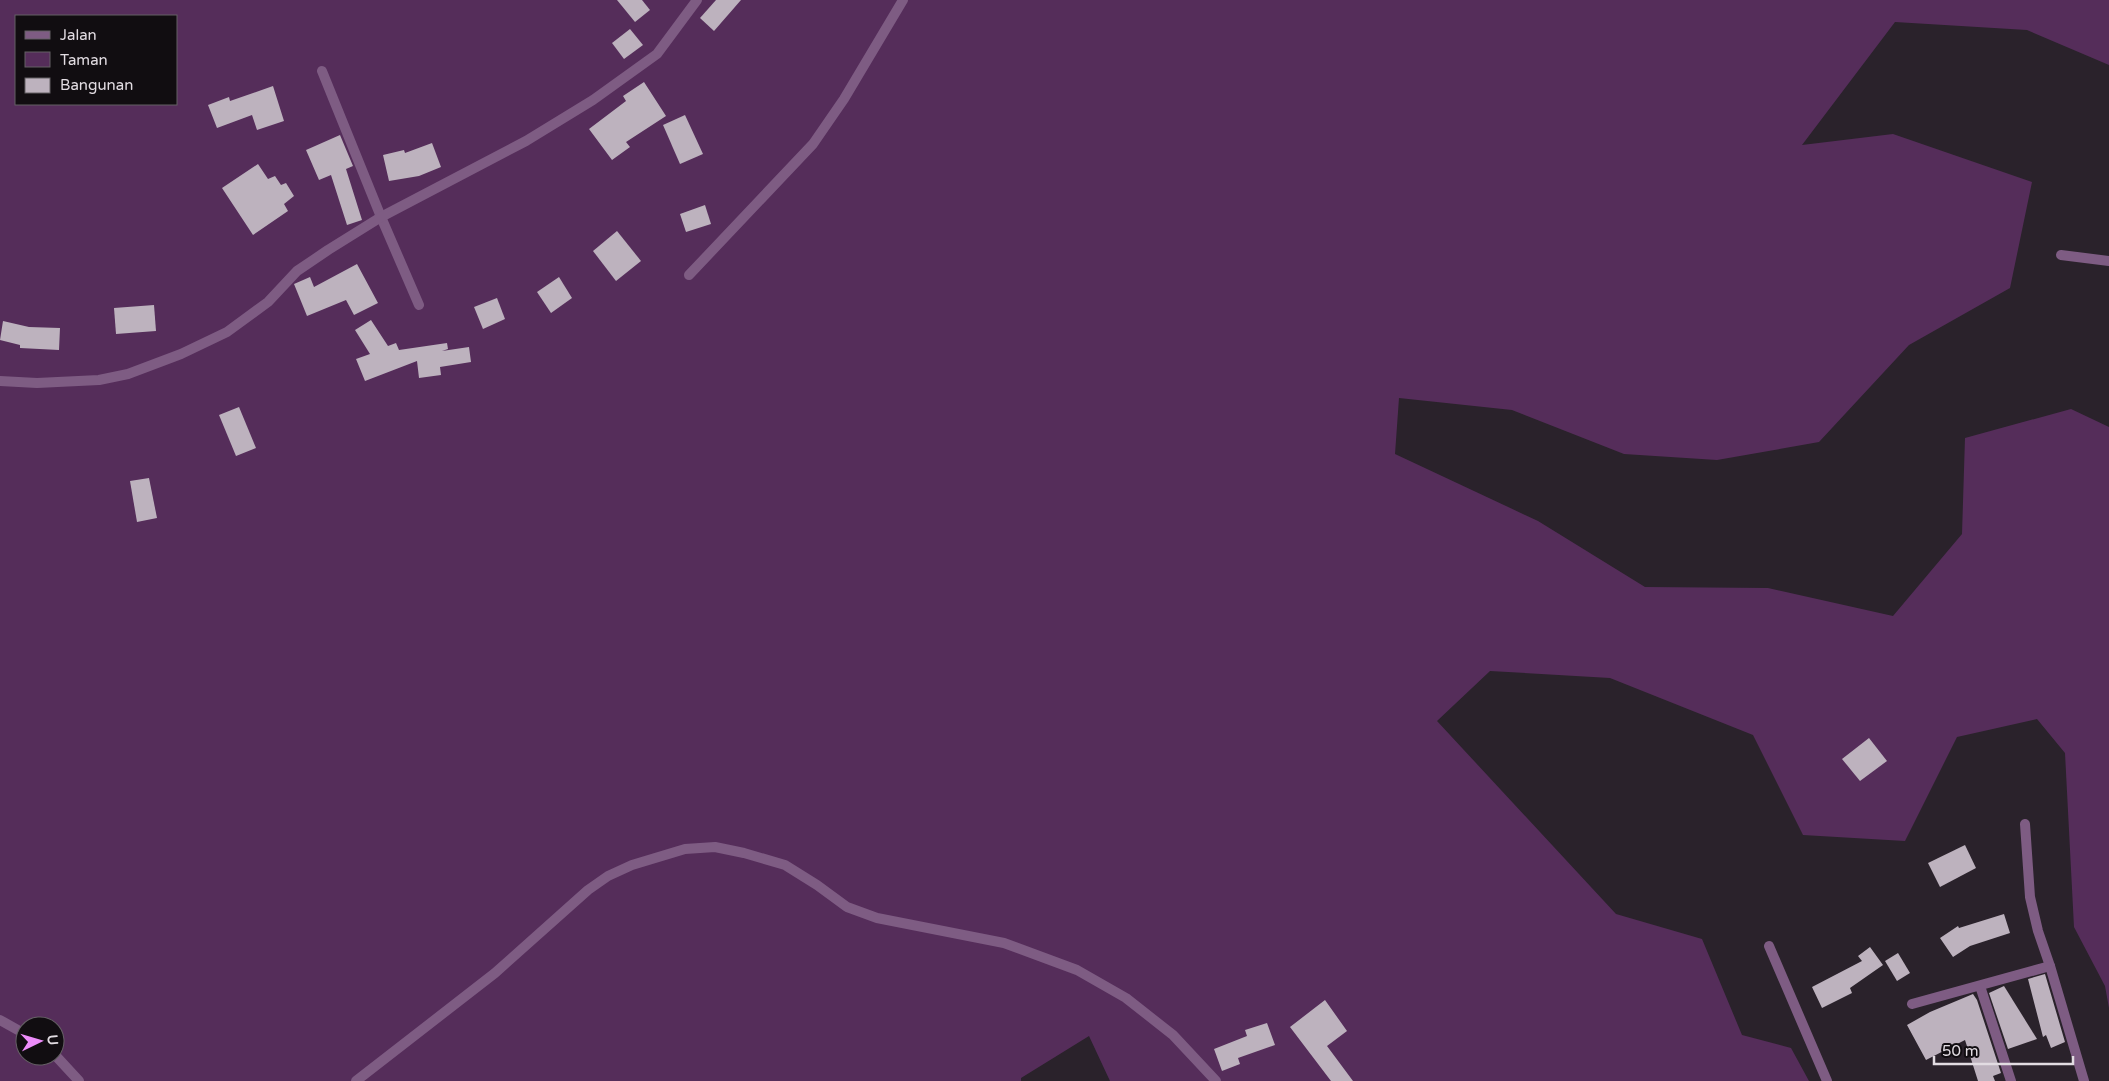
<svg xmlns="http://www.w3.org/2000/svg" width="2109" height="1081" font-family="'Varela Round',sans-serif">
<style>
.green{fill:#552d5a;fill-rule:evenodd}
.building{fill:#bdb2be}
.lines{fill:none;stroke-linecap:round;stroke-linejoin:round}
.minor{stroke:#7e5c83;stroke-width:10}
</style>
<rect width="100%" height="100%" fill="#2a222b"/>
<path class="green" d="M0,0h2109v65l-82,-35 -132,-8 -93,123 91,-11 139,48 -22,106 -101,57 -90,97 -102,18 -93,-6 -112,-44 -113,-12 -4,56 143,67 107,66 123,1 125,28 69,-82 3,-96 106,-29 38,18v581l-4,-22 -31,-59 -9,-174 -28,-34 -80,18 -52,104 -102,-6 -50,-100 -143,-57 -120,-7 -53,50 179,193 86,25 40,96 49,13 18,33h-699l-21,-45 -68,42v3h-1021zM16,16h160v88h-160zM25,1026h30v30h-30z"/>
<g class="building">
<path d="M617,0h25l8,10 -15,12z"/>
<path d="M716,0h25l-27,31 -14,-13z"/>
<path d="M630,29l13,16 -19,14 -12,-16z"/>
<path d="M644,82l22,34 -40,26 4,5 -18,13 -23,-31 37,-28 -3,-5z"/>
<path d="M273,86l11,35 -27,9 -5,-15 -35,13 -9,-23 21,-8 1,4z"/>
<path d="M685,115l18,39 -23,10 -17,-39z"/>
<path d="M340,135l13,31 -7,3 16,51 -15,5 -16,-50 -12,5 -13,-30z"/>
<path d="M432,143l9,24 -22,9 -30,5 -6,-26 21,-5 1,3z"/>
<path d="M258,164l10,15 7,-3 6,9 5,-2 8,13 -10,8 4,7 -35,24 -31,-47z"/>
<path d="M705,205l6,19 -25,8 -6,-18z"/>
<path d="M617,231l24,30 -25,20 -23,-30z"/>
<path d="M357,264l21,39 -24,12 -8,-15 -39,16 -13,-32 16,-7 4,10z"/>
<path d="M559,277l13,21 -21,15 -14,-21z"/>
<path d="M497,298l8,21 -22,10 -9,-22z"/>
<path d="M154,305l2,26 -40,3 -2,-26z"/>
<path d="M371,320l17,26 8,-3 3,7 48,-7 1,6 -6,2 27,-4 2,15 -31,5 1,8 -22,3 -2,-17 -52,20 -9,-22 14,-5 -15,-24z"/>
<path d="M3,321l26,6 31,1 -1,22 -39,-2v-3l-20,-5z"/>
<path d="M239,407l17,41 -20,8 -17,-41z"/>
<path d="M149,478l8,40 -20,4 -7,-41z"/>
<path d="M1869,738l18,23 -27,20 -18,-22z"/>
<path d="M1965,845l11,23 -36,19 -12,-24z"/>
<path d="M2004,914l6,19 -40,13 -17,11 -13,-19 18,-12 1,2z"/>
<path d="M1870,947l13,18 -33,23 2,5 -30,15 -10,-21 50,-26 -4,-5z"/>
<path d="M1898,953l12,20 -13,8 -12,-20z"/>
<path d="M2045,974l20,68 -14,6 -5,-13 -3,2 -15,-58z"/>
<path d="M2004,986l33,53 -29,10 -19,-56z"/>
<path d="M1973,994l4,6 24,73 -8,3 2,5h-17l-13,-41 -39,20 -19,-35 23,-13z"/>
<path d="M1325,1000l22,31 -20,15 26,35h-22l-41,-54z"/>
<path d="M1267,1023l8,22 -37,13 2,6 -18,7 -8,-22 33,-13 -2,-6z"/>
</g>
<g class="lines">
<g class="minor">
<path d="M322,71l59,146 38,88"/>
<path d="M2061,255l48,6"/>
<path d="M689,275l124,-131 31,-45 59,-99"/>
<path d="M0,381l37,2 62,-3 29,-6 53,-20 46,-22 41,-30 29,-31 31,-21 53,-33 145,-76 67,-41 64,-46 40,-54"/>
<path d="M2025,824l5,73 8,34 12,35 34,115"/>
<path d="M1769,946l58,135"/>
<path d="M1980,986l31,95"/>
<path d="M1912,1004l138,-38"/>
<path d="M0,1020l25,14"/>
<path d="M55,1055l24,26"/>
<path d="M356,1081l139,-108 93,-83 20,-14 24,-11 53,-16 30,-2 29,6 41,12 32,20 30,22 30,11 127,25 73,27 49,28 47,37 43,46"/>
</g>
</g>
<rect x="15" y="15" width="162" height="90" fill="#110d11" stroke="#656065"/>
<rect x="25" y="31" width="25" height="8" fill="#7e5c83" stroke="#656065"/>
<text x="60" y="40" font-size="15" fill="#e2dce2">Jalan</text>
<rect x="25" y="52" width="25" height="15" fill="#552d5a" stroke="#656065"/>
<text x="60" y="65" font-size="15" fill="#e2dce2">Taman</text>
<rect x="25" y="78" width="25" height="15" fill="#bdb2be" stroke="#656065"/>
<text x="60" y="90" font-size="15" fill="#e2dce2">Bangunan</text>
<g transform="translate(40 1041) rotate(85)"><circle r="24" fill="#110d11" stroke="#656065"/>
<path d="M0-4L9 19L0 12L-9 19Z" fill="#ed8cfa"/>
<text y="-8" font-size="14" font-weight="bold" text-anchor="middle" fill="#e2dce2">U</text>
</g>
<path d="M1934 1056v8h139v-8" fill="none" stroke="#e2dce2" stroke-width="2.5"/>
<text x="1942" y="1056" font-size="15" fill="#e2dce2" stroke="#110d11" stroke-width="4" paint-order="stroke">50 m</text>
</svg>
